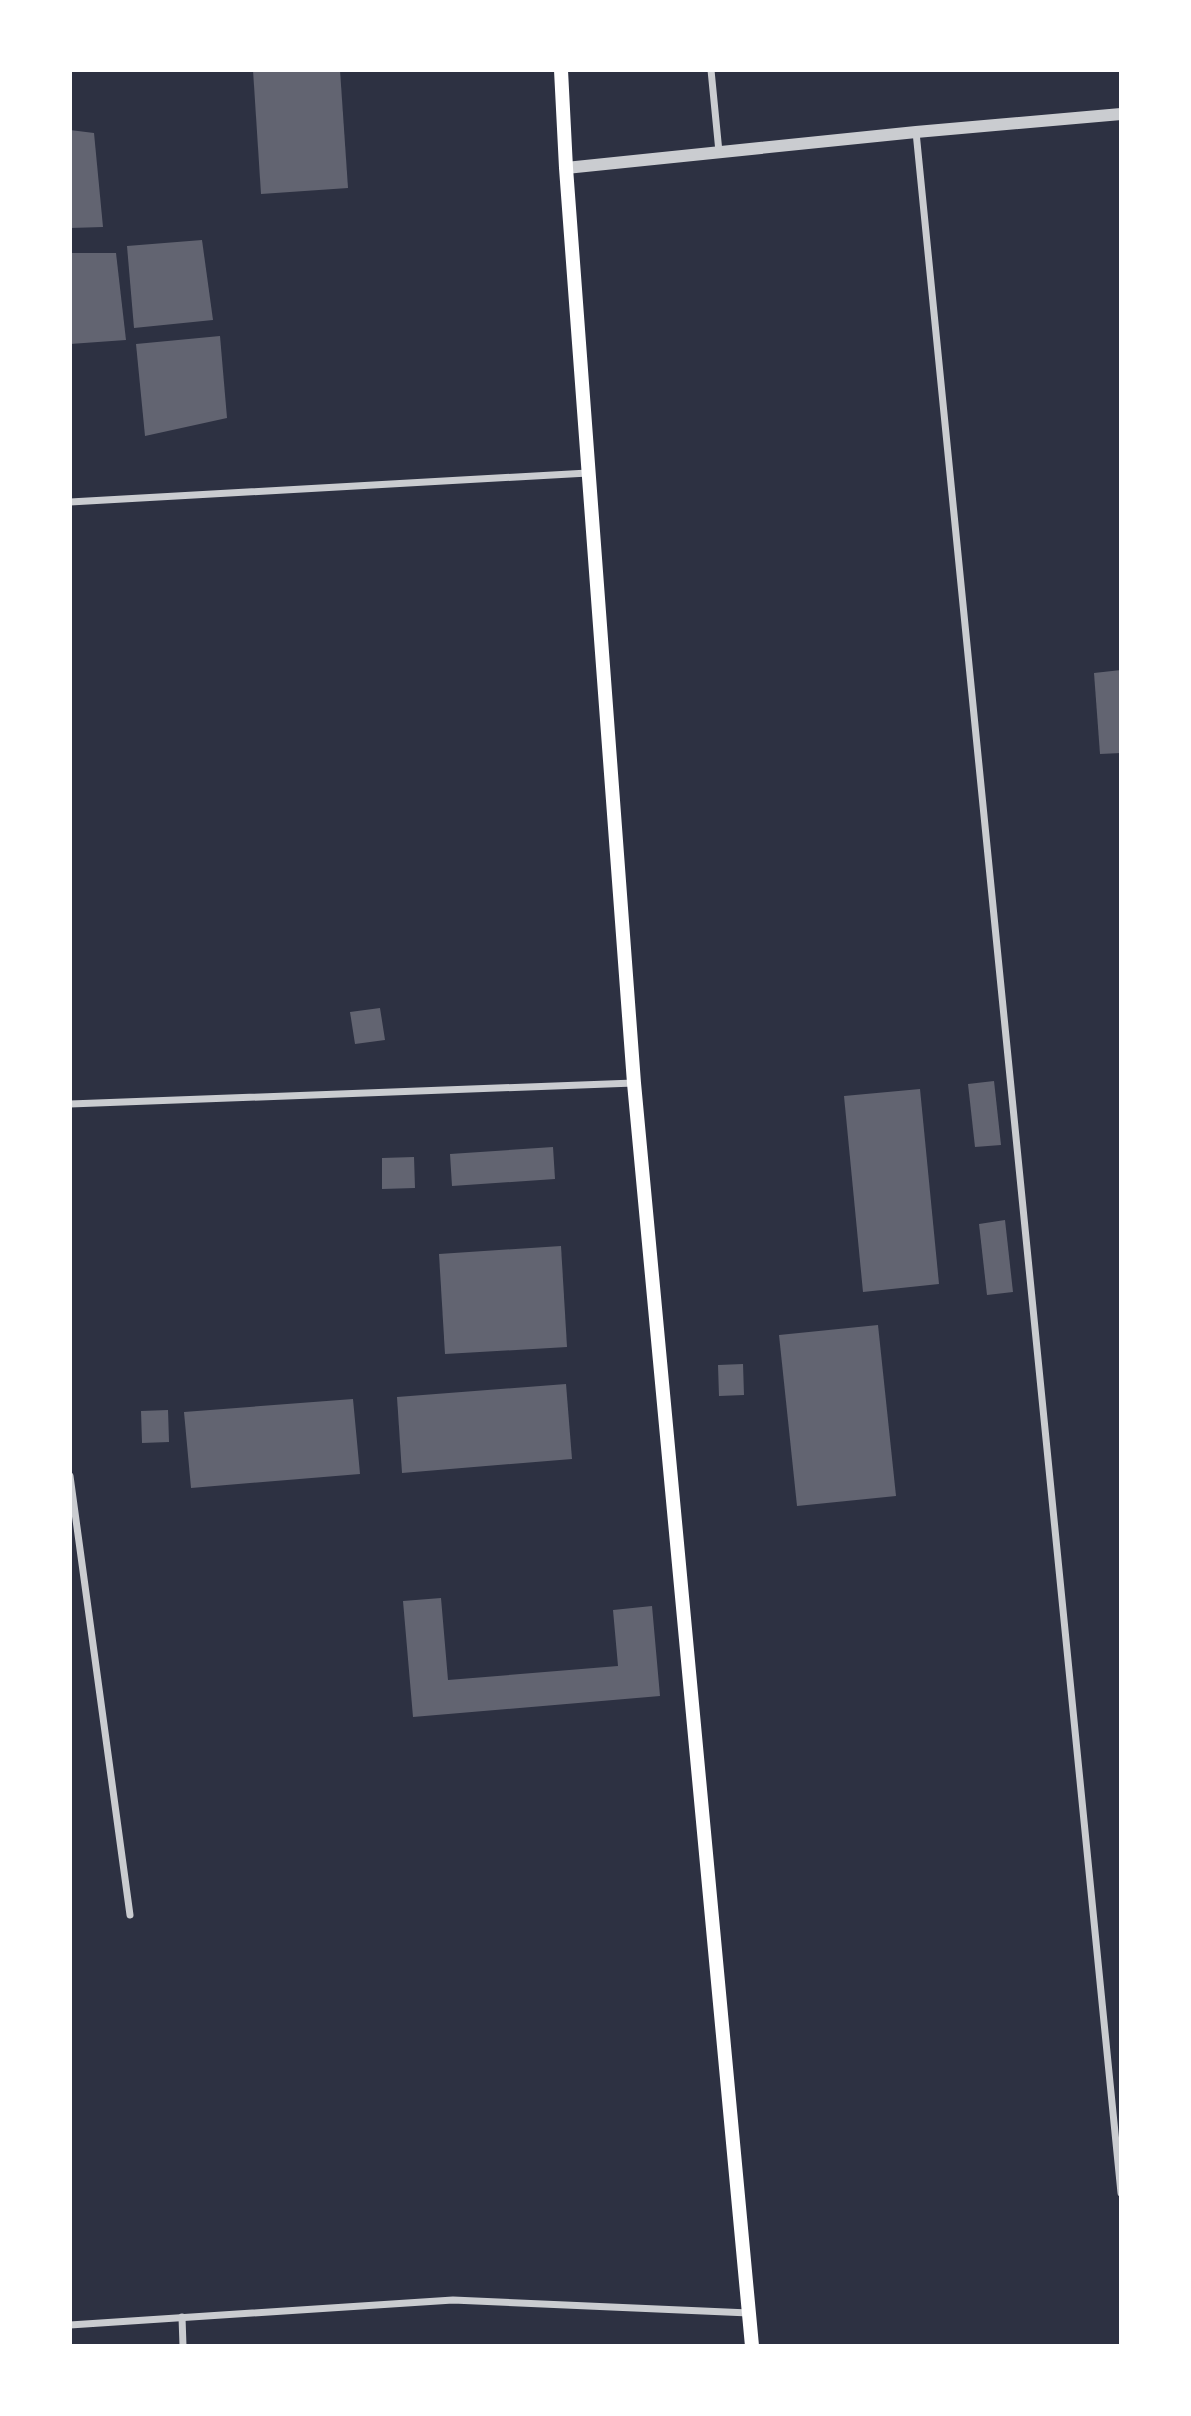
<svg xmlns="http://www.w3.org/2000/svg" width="1191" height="2416" font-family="Manrope,sans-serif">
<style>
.building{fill:#626471}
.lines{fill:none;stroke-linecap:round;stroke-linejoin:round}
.minor{stroke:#caccd0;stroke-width:7}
.tertiary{stroke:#caccd0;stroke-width:12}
.secondary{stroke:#fff;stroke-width:14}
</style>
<rect width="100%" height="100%" fill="#2d3142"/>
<g class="building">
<path d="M253,70h87l8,118 -87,6z"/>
<path d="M70,130l24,3 9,94 -33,1z"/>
<path d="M202,240l11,80 -79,8 -7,-82z"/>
<path d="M70,253h46l10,87 -56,4z"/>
<path d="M220,336l7,82 -82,18 -9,-92z"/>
<path d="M1121,670v83l-21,1 -6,-81z"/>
<path d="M380,1008l5,32 -30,4 -5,-32z"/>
<path d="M994,1081l7,64 -26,2 -7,-63z"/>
<path d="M920,1089l19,195 -76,8 -19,-196z"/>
<path d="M553,1147l2,32 -103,7 -2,-32z"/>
<path d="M414,1157l1,31 -33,1v-31z"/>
<path d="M1005,1220l8,72 -26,3 -8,-71z"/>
<path d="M561,1246l6,101 -122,7 -6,-100z"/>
<path d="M878,1325l18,171 -99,10 -18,-171z"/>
<path d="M743,1364l1,31 -25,1 -1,-31z"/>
<path d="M566,1384l6,75 -170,14 -5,-76z"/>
<path d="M353,1399l7,75 -169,14 -7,-76z"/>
<path d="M168,1410l1,32 -27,1 -1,-32z"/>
<path d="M441,1598l7,82 170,-14 -5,-56 39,-4 8,90 -247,21 -10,-116z"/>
</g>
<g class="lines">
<g class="minor">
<path d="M711,70l8,82"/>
<path d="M916,132l205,2061"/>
<path d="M70,502l518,-29"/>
<path d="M70,1104l564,-21"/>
<path d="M70,1476l60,439"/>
<path d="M182,2317l1,29"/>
<path d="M70,2325l383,-25 296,13"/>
</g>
<path class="tertiary" d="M566,168l350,-36 205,-18"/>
<path class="secondary" d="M561,70l5,98 68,915 118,1263"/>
</g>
<rect width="1191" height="2416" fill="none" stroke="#ffffff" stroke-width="144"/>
</svg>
